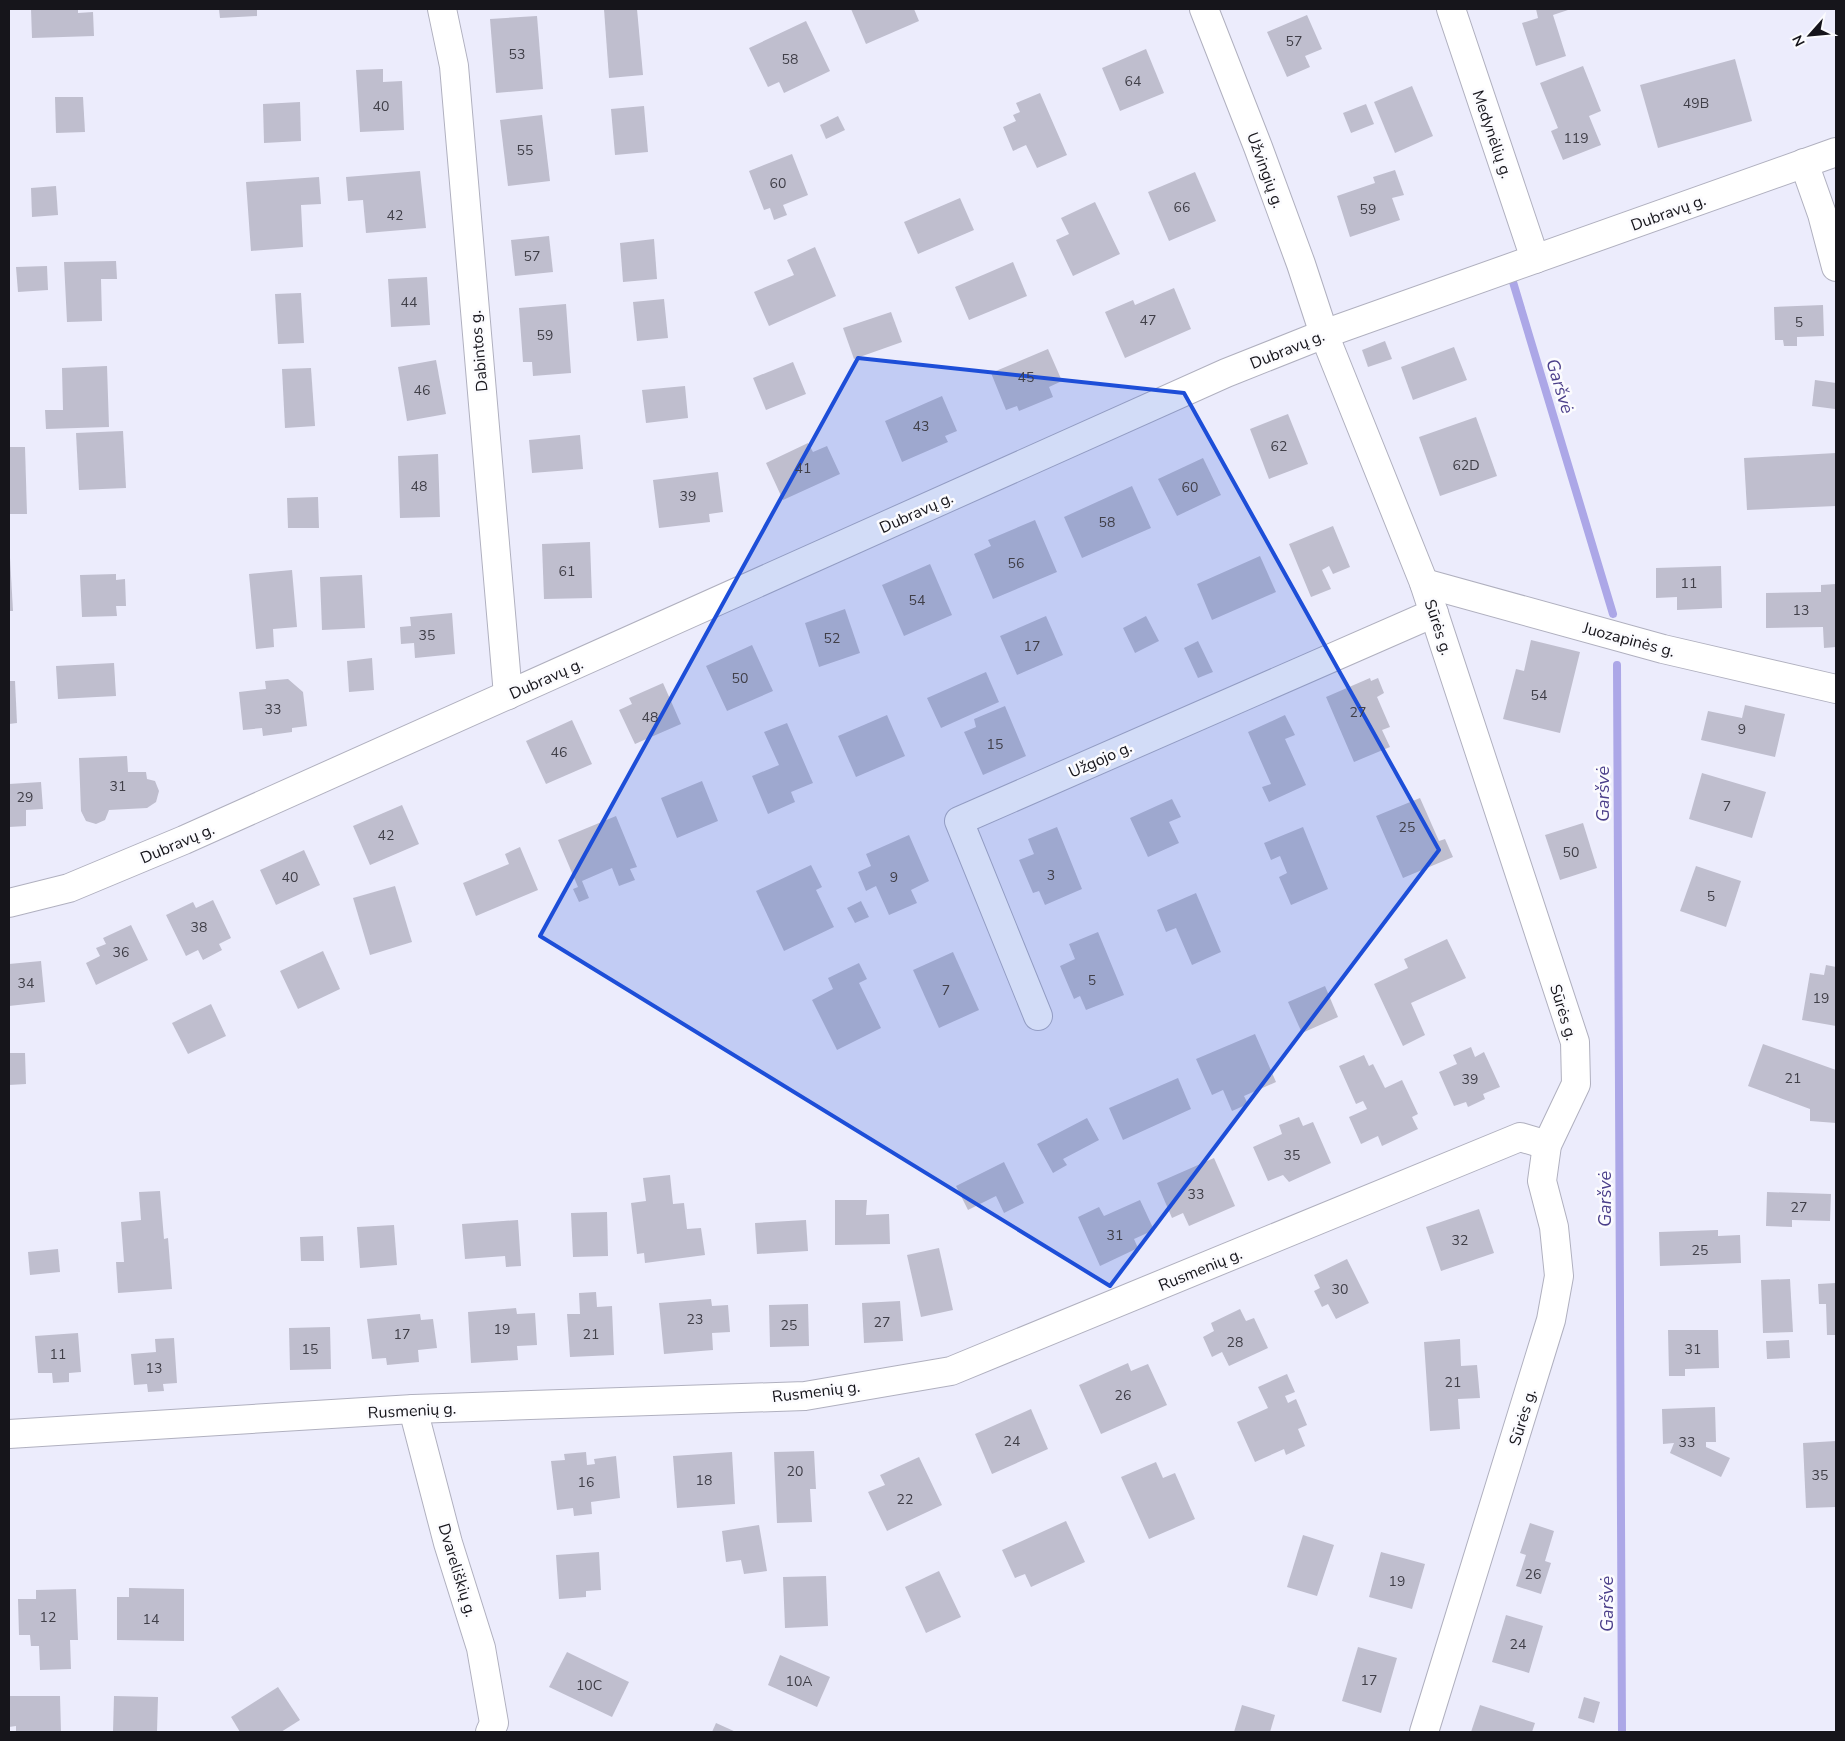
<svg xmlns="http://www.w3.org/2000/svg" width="1845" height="1741" font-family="'Nunito Sans',sans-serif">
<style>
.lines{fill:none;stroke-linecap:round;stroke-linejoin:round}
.stream{stroke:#aca7e7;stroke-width:8}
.building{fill:#bfbece}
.minor-casing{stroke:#b0b0bf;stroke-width:30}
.minor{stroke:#fff;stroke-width:28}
.marked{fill:#1d4ed8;fill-opacity:0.2;stroke:#1d4ed8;stroke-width:4;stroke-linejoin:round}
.labels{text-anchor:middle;stroke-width:5;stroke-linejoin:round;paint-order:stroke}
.number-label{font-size:14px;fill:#403f48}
.street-label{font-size:16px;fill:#16151b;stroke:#fbfbfe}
.water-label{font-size:18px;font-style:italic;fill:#4b3f8a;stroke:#fbfbfe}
</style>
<rect width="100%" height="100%" fill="#ececfc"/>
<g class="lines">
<g class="stream">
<path d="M1513,282l100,332"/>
<path d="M1617,665l5,1067"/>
</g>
</g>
<g class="building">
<path d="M31,9h47v4l15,-1 1,24 -62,2z"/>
<path d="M219,9h38v7l-37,2z"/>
<path d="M604,9h33l6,66 -34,3z"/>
<path d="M851,9h63l5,12 -53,23z"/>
<path d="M1536,9h35l-18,6 13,41 -30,10 -14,-43 16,-5z"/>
<path d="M1307,15l15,34 -17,7 5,11 -23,10 -20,-45z"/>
<path d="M537,16l6,73 -47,4 -6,-74z"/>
<path d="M806,21l24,50 -46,22 -5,-11 -11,5 -19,-39z"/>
<path d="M1146,49l18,44 -44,18 -18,-43z"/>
<path d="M1735,59l17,62 -94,27 -18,-63z"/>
<path d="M1583,66l18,45 -12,5 12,29 -38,15 -12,-29 7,-3 -18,-45z"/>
<path d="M383,69v13l19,-1 2,49 -44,2 -4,-62z"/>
<path d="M1412,86l21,50 -38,17 -21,-51z"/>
<path d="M1040,93l27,62 -30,13 -11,-23 -13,6 -10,-24 13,-6 -3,-6 7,-3 -4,-9z"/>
<path d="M55,97h28l2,35 -29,1z"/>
<path d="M300,102l1,39 -37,2 -1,-39z"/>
<path d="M1366,104l8,20 -23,9 -8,-20z"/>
<path d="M644,106l4,46 -33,3 -4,-46z"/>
<path d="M542,115l8,66 -42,5 -8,-66z"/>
<path d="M838,116l7,14 -19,9 -6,-14z"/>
<path d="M792,154l16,41 -25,10 4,10 -13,5 -4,-12 -6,2 -15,-39z"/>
<path d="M1395,170l9,25 -12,3 8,22 -50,17 -13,-41 38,-13 -2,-6z"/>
<path d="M420,171l6,57 -60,5 -3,-33 -15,1 -2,-24z"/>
<path d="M1195,172l21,49 -47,20 -21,-49z"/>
<path d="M319,177l2,27 -20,1 2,42 -52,4 -5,-69z"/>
<path d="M56,186l2,29 -26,2 -1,-29z"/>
<path d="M960,198l14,32 -56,24 -14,-32z"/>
<path d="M1095,202l25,52 -47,22 -17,-36 13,-6 -8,-16z"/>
<path d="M549,236l4,36 -38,4 -4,-36z"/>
<path d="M654,239l3,40 -34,3 -3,-39z"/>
<path d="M815,247l21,49 -67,30 -15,-34 40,-17 -7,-15z"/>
<path d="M116,261l1,18h-16l1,42 -35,1 -3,-60z"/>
<path d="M1013,262l14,34 -58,24 -14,-33z"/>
<path d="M47,266l1,24 -30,2 -2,-25z"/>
<path d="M427,277l3,48 -39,2 -3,-48z"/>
<path d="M1174,288l17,41 -66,29 -20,-46 28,-12 2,5z"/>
<path d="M301,293l3,50 -26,1 -3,-50z"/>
<path d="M664,299l4,39 -31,3 -4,-39z"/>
<path d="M566,304l5,69 -38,3 -1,-14h-9l-4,-54z"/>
<path d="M1823,305l1,31 -27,1v9h-13l-1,-6h-8l-1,-33z"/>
<path d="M891,312l11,30 -48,17 -11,-31z"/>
<path d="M1385,341l7,18 -24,8 -6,-17z"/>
<path d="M1454,347l13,33 -54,20 -12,-33z"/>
<path d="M1048,349l14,32 -13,6 4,10 -34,14 -2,-5 -11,4 -15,-37z"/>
<path d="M436,360l10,54 -39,7 -9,-54z"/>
<path d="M793,362l13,32 -40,16 -13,-32z"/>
<path d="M107,366l2,61 -63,2 -1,-19h18l-1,-42z"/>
<path d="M311,368l4,58 -30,2 -3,-59z"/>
<path d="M1815,380l21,3 -1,26 -23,-3z"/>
<path d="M685,386l3,32 -42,5 -4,-33z"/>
<path d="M942,396l15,35 -12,5 3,6 -46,20 -17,-41z"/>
<path d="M1288,414l20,50 -39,15 -19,-50z"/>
<path d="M1476,417l21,59 -57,20 -21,-59z"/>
<path d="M123,431l3,57 -47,2 -3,-57z"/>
<path d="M580,435l3,34 -51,4 -3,-33z"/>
<path d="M808,443l5,9 14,-6 13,28 -57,26 -17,-37z"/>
<path d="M9,447h16l2,67h-18z"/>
<path d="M1836,453v53l-89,4 -3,-52z"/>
<path d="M438,454l2,63 -40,1 -2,-62z"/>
<path d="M1203,458l18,37 -44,21 -19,-37z"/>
<path d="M718,472l5,40 -14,2 1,8 -51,6 -6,-48z"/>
<path d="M1132,486l19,42 -69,30 -18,-41z"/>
<path d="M318,497l1,31h-31l-1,-30z"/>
<path d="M1035,520l22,52 -64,27 -19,-45 17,-8 -3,-6z"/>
<path d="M1333,526l17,41 -17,7 -4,-8 -7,4 9,19 -20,8 -22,-53z"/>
<path d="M590,542l2,56 -48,1 -2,-55z"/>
<path d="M1260,556l16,36 -64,28 -15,-36z"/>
<path d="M9,558h1l3,53h-4z"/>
<path d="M930,564l22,51 -48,21 -22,-51z"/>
<path d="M1721,566l1,42 -45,2v-13l-21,1v-30z"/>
<path d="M292,570l5,57 -24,2 1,18 -18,2 -7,-75z"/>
<path d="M116,574v6l9,-1 1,27h-10l1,10 -35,1 -2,-42z"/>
<path d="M362,575l3,53 -43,2 -2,-53z"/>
<path d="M1836,584v63l-12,1 -1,-21 -57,1v-35l55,-1v-7z"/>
<path d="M845,609l15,44 -41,14 -14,-44z"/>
<path d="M452,613l3,41 -40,4 -1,-15 -13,1 -1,-17 11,-1 -1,-9z"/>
<path d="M1046,616l17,39 -46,20 -17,-39z"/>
<path d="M1146,616l13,25 -24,12 -12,-25z"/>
<path d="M1531,640l49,12 -20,81 -57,-14 13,-50 8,2z"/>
<path d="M1198,641l15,31 -15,6 -14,-30z"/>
<path d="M752,645l21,46 -46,20 -21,-45z"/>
<path d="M372,658l2,32 -25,2 -2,-31z"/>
<path d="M114,663l2,33 -58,3 -2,-33z"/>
<path d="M986,672l13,30 -58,26 -14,-30z"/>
<path d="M1370,678l1,3 7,-3 6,15 -7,4 13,30 -8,3 8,17 -36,15 -28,-65z"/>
<path d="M288,679l15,13 4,34 -15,2v4l-29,4 -1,-8 -19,2 -4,-38 27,-3 -1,-8z"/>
<path d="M9,681h6l2,42 -8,1z"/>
<path d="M663,683l18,41 -46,20 -16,-34 13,-6 -3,-6z"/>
<path d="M1745,705l40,9 -10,43 -74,-17 7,-29 34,7z"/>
<path d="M1005,706l21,50 -43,19 -19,-43 12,-5 -2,-8z"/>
<path d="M887,715l18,41 -49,21 -18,-41z"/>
<path d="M1285,715l10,20 -10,4 21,46 -37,17 -7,-15 9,-3 -23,-52z"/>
<path d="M572,720l20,44 -46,20 -20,-43z"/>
<path d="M787,723l26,60 -22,9 4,10 -27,12 -16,-38 27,-11 -15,-33z"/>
<path d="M127,756l1,16h18l1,7 8,2 4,10 -3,11 -9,6 -38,2 -4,10 -9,4 -10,-3 -5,-10 -2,-53z"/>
<path d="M1702,773l64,19 -14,46 -63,-19z"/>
<path d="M702,781l16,40 -41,17 -16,-40z"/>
<path d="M41,782l2,27 -17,1v16l-17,1v-43z"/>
<path d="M1420,798l19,43 6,-2 8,18 -50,21 -27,-62z"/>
<path d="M1172,799l9,18 -12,5 10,21 -31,14 -18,-39z"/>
<path d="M402,805l17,39 -49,21 -17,-39z"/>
<path d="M616,816l21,51 -7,2 5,11 -16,6 -7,-18 -30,13 7,17 -10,4 -6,-13 5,-2 -20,-47z"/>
<path d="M1583,823l14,45 -37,12 -15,-45z"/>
<path d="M1057,827l25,62 -37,16 -6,-14 -6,2 -14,-33 15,-6 -6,-15z"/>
<path d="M1303,827l25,62 -37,16 -12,-28 8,-4 -7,-17 -9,4 -7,-17z"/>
<path d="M909,835l20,46 -18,9 6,13 -28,12 -13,-29 -10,5 -8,-19 13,-6 -5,-12z"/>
<path d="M520,847l18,43 -62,26 -13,-33 46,-19 -4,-10z"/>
<path d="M304,850l16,35 -44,20 -16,-35z"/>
<path d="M811,865l11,22 -6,3 18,37 -50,24 -28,-60z"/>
<path d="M1696,866l45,15 -15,46 -46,-16z"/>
<path d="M395,886l17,56 -42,13 -17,-57z"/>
<path d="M1196,893l25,59 -29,13 -16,-37 -10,4 -9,-22z"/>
<path d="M213,900l18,38 -12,6 3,6 -19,10 -5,-10 -12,6 -20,-41 27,-13 3,6z"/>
<path d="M861,901l8,16 -14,6 -8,-15z"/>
<path d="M131,925l17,35 -52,25 -10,-22 14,-7 -4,-8 10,-4 -3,-6z"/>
<path d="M1098,932l26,63 -38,15 -6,-14 -6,3 -14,-33 15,-7 -6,-15z"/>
<path d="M1447,939l19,39 -55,25 14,32 -22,11 -29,-62 34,-16 -4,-9z"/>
<path d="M323,951l17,38 -42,20 -18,-38z"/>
<path d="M953,952l26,58 -40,18 -26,-58z"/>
<path d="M41,961l4,41 -36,4v-42z"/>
<path d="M859,963l8,16 -8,4 22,45 -44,22 -25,-50 21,-11 -5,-11z"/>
<path d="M1826,965l10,2v59l-34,-6 8,-47 14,2z"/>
<path d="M1325,986l13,31 -36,16 -14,-31z"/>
<path d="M211,1004l15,32 -38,18 -16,-31z"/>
<path d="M1255,1034l21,48 -32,14 4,8 -16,7 -9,-21 -11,5 -16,-36z"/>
<path d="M1763,1044l73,26v53l-26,-2v-12l-62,-23z"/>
<path d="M1471,1047l4,10 9,-5 16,35 -17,7 2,5 -17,8 -2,-5 -12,4 -15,-34 18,-8 -4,-9z"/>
<path d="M9,1053h16l1,31 -17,1z"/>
<path d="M1364,1055l5,11 4,-2 12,24 17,-8 16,34 -6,3 6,12 -36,17 -4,-10 -17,8 -12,-27 18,-8 -4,-8 -7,3 -17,-38z"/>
<path d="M1178,1078l13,31 -68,31 -14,-32z"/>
<path d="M1299,1117l4,9 10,-4 18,41 -42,19 -6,-7 -15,6 -15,-34 29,-13 -3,-9z"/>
<path d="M1087,1118l12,22 -36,19 4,6 -14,8 -16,-29z"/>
<path d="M1214,1158l21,48 -46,20 -6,-13 -11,5 -15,-35z"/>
<path d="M1004,1162l20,41 -20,10 -8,-17 -28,14 -12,-24z"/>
<path d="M670,1175l3,29 11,-1 3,26 14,-1 4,27 -60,8 -1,-10 -7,1 -6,-51 15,-2 -3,-23z"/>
<path d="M160,1191l4,48 4,-1 4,51 -54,4 -2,-31h8l-3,-40 20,-2 -2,-28z"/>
<path d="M1767,1192l64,2 -1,27 -38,-1v7l-26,-1z"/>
<path d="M835,1200h32l-1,15 23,-1 1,30 -55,1z"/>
<path d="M1140,1200l14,30 -20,9 4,9 -38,18 -22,-49 21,-10 5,9z"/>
<path d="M1479,1209l15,44 -53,18 -15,-44z"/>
<path d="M607,1212l1,44 -35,1 -2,-44z"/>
<path d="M518,1220l3,46 -15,1 -1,-11 -40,3 -3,-35z"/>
<path d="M806,1220l2,31 -51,3 -2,-31z"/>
<path d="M394,1225l3,40 -37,3 -3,-41z"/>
<path d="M1718,1230v6l22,-1 1,28 -81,3 -1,-34z"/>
<path d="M323,1236l1,25h-23l-1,-24z"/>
<path d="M939,1248l14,62 -32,7 -14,-62z"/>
<path d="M58,1249l2,23 -30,3 -2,-23z"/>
<path d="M1347,1259l22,44 -33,16 -8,-15 -6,3 -8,-16 6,-3 -6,-13z"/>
<path d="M1790,1279l3,53 -30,1 -2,-53z"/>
<path d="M1836,1283v52h-9l-1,-31h-7l-1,-20z"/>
<path d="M596,1292l1,15 15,-1 2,49 -44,2 -3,-43h13l-1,-21z"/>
<path d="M711,1299l1,7 16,-1 2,27 -18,1 1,17 -49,4 -5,-51z"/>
<path d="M900,1301l3,40 -39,2 -2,-40z"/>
<path d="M808,1304l1,42 -39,1 -1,-42z"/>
<path d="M516,1308l1,6 18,-1 2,32 -20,1 1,14 -47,3 -3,-51z"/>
<path d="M1240,1309l6,12 8,-3 14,30 -39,18 -7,-14 -10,5 -9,-20 11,-6 -3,-8z"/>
<path d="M420,1314l1,6 12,-1 4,29 -19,2 1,12 -32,3 -1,-7 -14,1 -5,-40z"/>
<path d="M330,1327l1,42 -41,1 -1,-42z"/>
<path d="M1668,1330h50l1,38 -34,1v7h-16z"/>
<path d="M78,1333l3,39 -12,1v9l-16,1 -1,-10h-14l-3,-37z"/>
<path d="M174,1338l3,45 -14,1 1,7 -16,1 -1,-8 -13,1 -3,-31 25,-2 -1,-13z"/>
<path d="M1460,1339l1,27 16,-1 3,33 -22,1 2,30 -30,2 -6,-89z"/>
<path d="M1789,1340l1,18 -23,1 -1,-18z"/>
<path d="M1128,1363l3,8 17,-7 19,41 -66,29 -22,-49z"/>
<path d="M1287,1374l8,18 -10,4 3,7 8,-4 11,26 -9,4 7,17 -19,9 -2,-6 -29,13 -18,-40 31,-14 -10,-21z"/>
<path d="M1715,1407l1,35h-10v5l24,11 -9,19 -51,-24 4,-10 -11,1 -1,-35z"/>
<path d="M1031,1409l17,40 -56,25 -17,-40z"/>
<path d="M1836,1441v66l-30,1 -3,-65z"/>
<path d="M814,1451l2,38h-6l2,33 -35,1 -3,-71z"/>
<path d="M586,1452l1,13 8,-1 -1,-5 22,-3 4,42 -29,4 1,12 -18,2 -1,-8 -16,2 -6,-49 14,-1 -1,-6z"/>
<path d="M732,1452l3,52 -58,4 -4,-52z"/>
<path d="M919,1457l23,48 -55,26 -19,-39 17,-7 -5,-10z"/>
<path d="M1156,1462l7,16 12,-5 20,46 -46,20 -28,-62z"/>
<path d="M1066,1521l19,41 -54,25 -6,-13 -10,4 -13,-28z"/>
<path d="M1530,1523l24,8 -9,30 6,2 -10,31 -25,-8 10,-31 -6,-2z"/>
<path d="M759,1525l8,46 -23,3 -3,-14 -15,2 -4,-31z"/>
<path d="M1303,1535l31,10 -17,51 -30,-9z"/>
<path d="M599,1552l2,38 -15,1v6l-27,2 -3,-44z"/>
<path d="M1381,1552l44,12 -13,45 -43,-12z"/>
<path d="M939,1571l22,46 -35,16 -21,-46z"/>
<path d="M826,1576l2,50 -43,2 -2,-51z"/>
<path d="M129,1588l55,1v52l-67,-1v-43h12z"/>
<path d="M76,1589l2,51h-8l1,29 -31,1 -1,-24h-8l-1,-11h-11l-1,-36h18v-9z"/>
<path d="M1506,1615l37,11 -14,47 -37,-11z"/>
<path d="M1358,1647l39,11 -16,55 -39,-12z"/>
<path d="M567,1652l62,30 -17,35 -63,-30z"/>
<path d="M780,1655l50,22 -13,30 -49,-22z"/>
<path d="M278,1687l22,33 -19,12h-41l-9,-15z"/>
<path d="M9,1696h51l1,36h-45v-6l-7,1z"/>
<path d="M114,1696l44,1 -1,35h-44z"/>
<path d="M1584,1697l16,5 -6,21 -16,-5z"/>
<path d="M1242,1705l33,10 -5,17h-36z"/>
<path d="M1480,1705l55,18 -3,9h-61z"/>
<path d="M716,1723l20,9h-24z"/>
</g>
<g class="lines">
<defs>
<g id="minor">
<path d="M442,9l12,57 54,629"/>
<path d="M1204,9l54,138 43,117 23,70 100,249 151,459 1,42 -29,61 -5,36 12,46 5,49 -8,44 -127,412"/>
<path d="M1451,9l84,250"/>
<path d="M1804,163l18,51 14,53"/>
<path d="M1424,583l239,66 173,40"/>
<path d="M9,903l60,-15 115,-48 1042,-467 98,-39 512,-182"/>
<path d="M1038,1016l-79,-195 475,-208"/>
<path d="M413,1409l35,134 33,105 13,75 -4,9"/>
<path d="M9,1434l404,-25 392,-13 146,-25 569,-234 27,8"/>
</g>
</defs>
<use href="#minor" class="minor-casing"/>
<use href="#minor" class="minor"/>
</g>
<path class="marked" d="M858,358l326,35 255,457 -329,436 -570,-350z"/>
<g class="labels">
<g class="number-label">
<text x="1294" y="46">57</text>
<text x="517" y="59">53</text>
<text x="790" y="64">58</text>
<text x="1133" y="86">64</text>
<text x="1696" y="108">49B</text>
<text x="381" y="111">40</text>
<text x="1576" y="143">119</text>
<text x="525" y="155">55</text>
<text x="778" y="188">60</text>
<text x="1182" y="212">66</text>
<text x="1368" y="214">59</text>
<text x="395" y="220">42</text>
<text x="532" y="261">57</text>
<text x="409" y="307">44</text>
<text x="1148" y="325">47</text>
<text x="1799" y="327">5</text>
<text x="545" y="340">59</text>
<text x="1026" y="382">45</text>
<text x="422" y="395">46</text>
<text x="921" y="431">43</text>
<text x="1279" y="451">62</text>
<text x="1466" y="470">62D</text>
<text x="803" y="473">41</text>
<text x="419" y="491">48</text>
<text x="1190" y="492">60</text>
<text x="688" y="501">39</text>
<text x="1107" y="527">58</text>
<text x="1016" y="568">56</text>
<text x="567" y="576">61</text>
<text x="1689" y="588">11</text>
<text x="917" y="605">54</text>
<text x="1801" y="615">13</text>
<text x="427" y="640">35</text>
<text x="832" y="643">52</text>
<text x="1032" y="651">17</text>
<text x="740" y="683">50</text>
<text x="1539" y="700">54</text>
<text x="273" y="714">33</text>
<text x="1358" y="717">27</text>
<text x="650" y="722">48</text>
<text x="1742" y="734">9</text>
<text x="995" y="749">15</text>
<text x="559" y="757">46</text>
<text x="118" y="791">31</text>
<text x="25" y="802">29</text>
<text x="1727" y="811">7</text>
<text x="1407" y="832">25</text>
<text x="386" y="840">42</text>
<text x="1571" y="857">50</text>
<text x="1051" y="880">3</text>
<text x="290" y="882">40</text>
<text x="894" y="882">9</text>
<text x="1711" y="901">5</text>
<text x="199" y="932">38</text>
<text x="121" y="957">36</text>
<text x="1092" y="985">5</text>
<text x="26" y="988">34</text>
<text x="946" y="995">7</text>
<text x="1821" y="1003">19</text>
<text x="1793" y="1083">21</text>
<text x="1470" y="1084">39</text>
<text x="1292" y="1160">35</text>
<text x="1196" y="1199">33</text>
<text x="1799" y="1212">27</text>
<text x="1115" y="1240">31</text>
<text x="1460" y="1245">32</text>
<text x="1700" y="1255">25</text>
<text x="1340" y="1294">30</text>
<text x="695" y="1324">23</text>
<text x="882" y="1327">27</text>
<text x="789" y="1330">25</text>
<text x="502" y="1334">19</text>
<text x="402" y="1339">17</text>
<text x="591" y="1339">21</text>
<text x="1235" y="1347">28</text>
<text x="310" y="1354">15</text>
<text x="1693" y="1354">31</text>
<text x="58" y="1359">11</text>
<text x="154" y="1373">13</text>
<text x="1453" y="1387">21</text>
<text x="1123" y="1400">26</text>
<text x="1012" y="1446">24</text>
<text x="1687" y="1447">33</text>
<text x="795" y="1476">20</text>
<text x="1820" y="1480">35</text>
<text x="704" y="1485">18</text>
<text x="586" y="1487">16</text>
<text x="905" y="1504">22</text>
<text x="1533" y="1579">26</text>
<text x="1397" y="1586">19</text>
<text x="48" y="1622">12</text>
<text x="151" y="1624">14</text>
<text x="1518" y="1649">24</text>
<text x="1369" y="1685">17</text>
<text x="799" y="1686">10A</text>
<text x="589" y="1690">10C</text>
</g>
<g class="street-label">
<text transform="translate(1493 134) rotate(71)" y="6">Medynėlių g.</text>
<text transform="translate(1266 170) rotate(70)" y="6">Užvingių g.</text>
<text transform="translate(1668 212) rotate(-20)" y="6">Dubravų g.</text>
<text transform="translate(1287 349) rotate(-22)" y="6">Dubravų g.</text>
<text transform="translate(478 351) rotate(-95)" y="6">Dabintos g.</text>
<text transform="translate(916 512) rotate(-24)" y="6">Dubravų g.</text>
<text transform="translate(1439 627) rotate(72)" y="6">Sūrės g.</text>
<text transform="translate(1629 639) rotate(15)" y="6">Juozapinės g.</text>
<text transform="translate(546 678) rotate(-24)" y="6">Dubravų g.</text>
<text transform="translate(1100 759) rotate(-24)" y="6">Užgojo g.</text>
<text transform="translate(177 843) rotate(-23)" y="6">Dubravų g.</text>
<text transform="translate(1564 1012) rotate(73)" y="6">Sūrės g.</text>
<text transform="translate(1200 1269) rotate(-22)" y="6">Rusmenių g.</text>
<text transform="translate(816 1391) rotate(-7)" y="6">Rusmenių g.</text>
<text transform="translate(412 1410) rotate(-3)" y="6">Rusmenių g.</text>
<text transform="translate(1522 1417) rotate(-73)" y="6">Sūrės g.</text>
<text transform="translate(458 1570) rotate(73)" y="6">Dvareliškių g.</text>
</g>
<g class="water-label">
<text transform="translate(1560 386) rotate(73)" y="6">Garšvė</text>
<text transform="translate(1603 794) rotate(-90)" y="6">Garšvė</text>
<text transform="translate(1605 1199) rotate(-90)" y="6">Garšvė</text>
<text transform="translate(1607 1604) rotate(-90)" y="6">Garšvė</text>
</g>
</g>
<rect width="1845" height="1741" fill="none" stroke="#16151b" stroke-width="20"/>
<g transform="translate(1810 35) rotate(243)" stroke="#fbfbfe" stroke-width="4" paint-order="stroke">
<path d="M0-4L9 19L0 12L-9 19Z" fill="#16151b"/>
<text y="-8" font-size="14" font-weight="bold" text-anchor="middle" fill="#16151b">N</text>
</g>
</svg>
